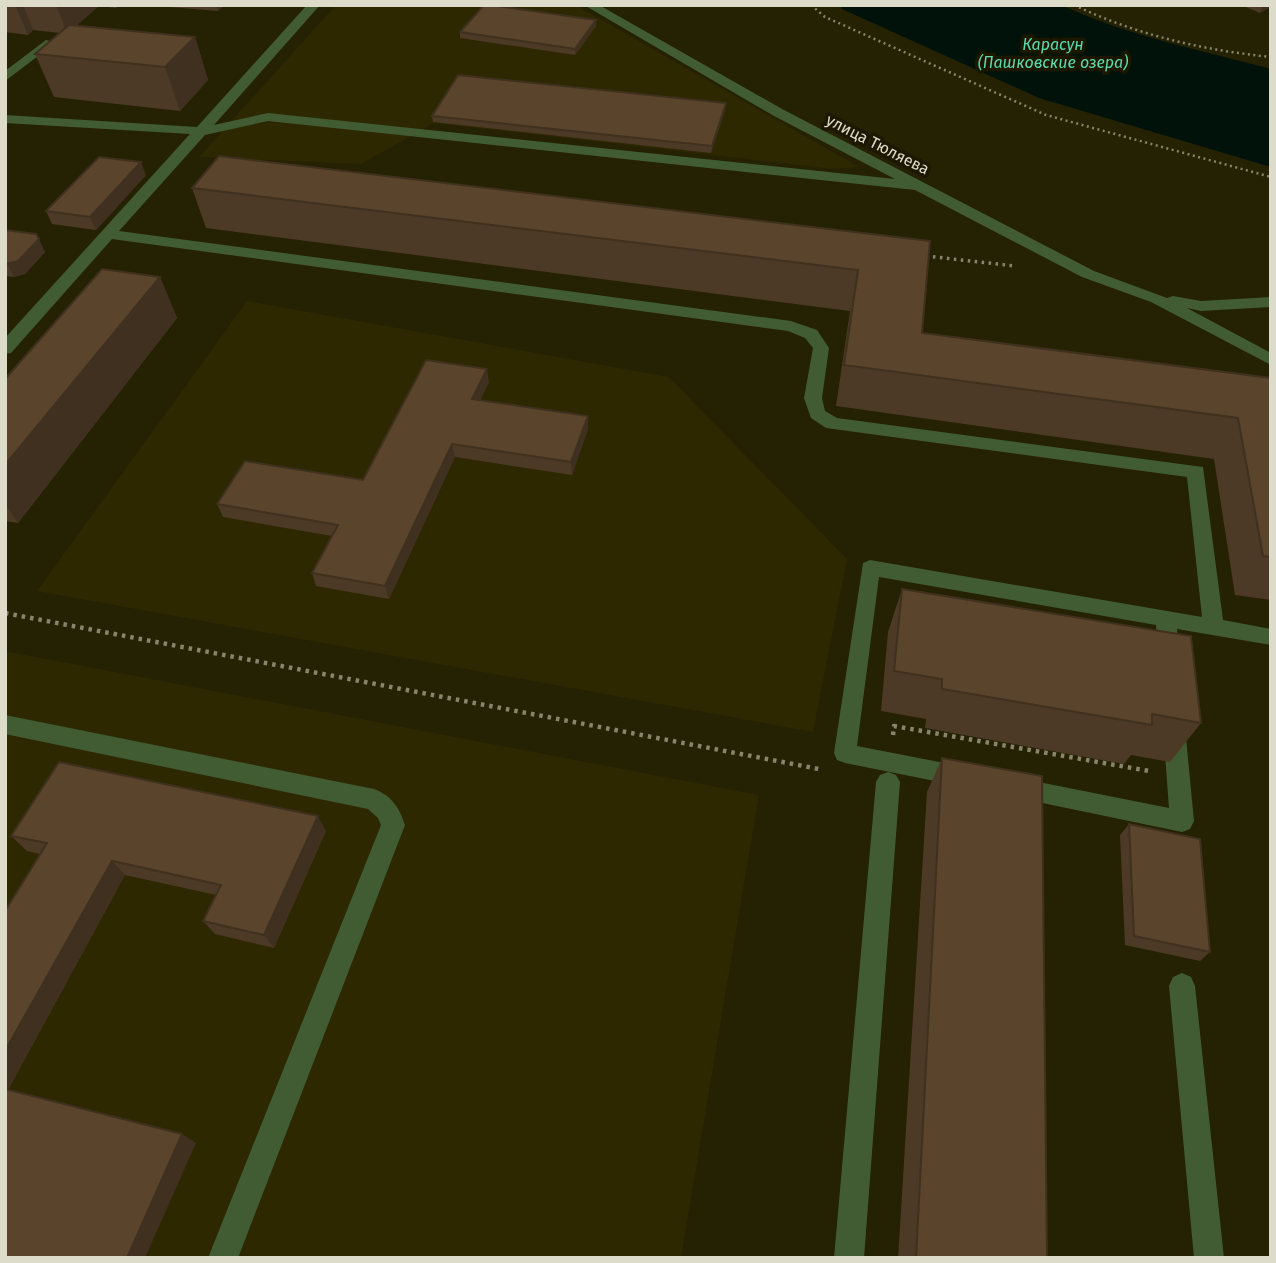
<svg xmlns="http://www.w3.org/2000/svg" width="1276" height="1263" font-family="'Fira Sans',sans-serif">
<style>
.built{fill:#2d2800}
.water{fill:#00120a}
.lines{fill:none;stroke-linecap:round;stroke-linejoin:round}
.path-far2{stroke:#87856d;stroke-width:2.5;stroke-dasharray:2 3.5;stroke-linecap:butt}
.path-far1{stroke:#87856d;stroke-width:3.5;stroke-dasharray:2.5 4.5;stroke-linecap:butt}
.path{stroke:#87856d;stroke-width:4.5;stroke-dasharray:3.5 5;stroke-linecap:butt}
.minor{fill:#415c33;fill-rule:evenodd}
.wall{fill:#4d3a26}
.shaded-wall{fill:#3f301f}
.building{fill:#5a442c;stroke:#3f301f;stroke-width:2}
.labels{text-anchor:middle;stroke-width:7;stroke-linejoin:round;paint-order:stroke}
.far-water-label{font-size:16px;font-style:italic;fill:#5cdbb3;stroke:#1c1800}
.far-street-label{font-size:16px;fill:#dddcca;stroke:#1c1800}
</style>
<rect width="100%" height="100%" fill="#252103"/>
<g class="built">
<path d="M336,5h240l283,162 -26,2 -399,-46 -73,41 -162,-7z"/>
<path d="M247,301l422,76 178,182 -34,173 -776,-141z"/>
<path d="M5,651l754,144 -78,463h-676z"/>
</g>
<path class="water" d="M840,5h221c67,31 139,45 210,64v98l-232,-69 -197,-89z"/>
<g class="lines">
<g class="path-far2">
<path d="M811,5l14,12 221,98 225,62"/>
<path d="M1074,5c63,30 128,45 197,52"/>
</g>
<path class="path-far1" d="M926,256l89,10"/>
<g class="path">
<path d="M5,613l814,156"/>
<path d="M893,735l1,-9 255,45"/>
</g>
<g class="minor">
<path d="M307,5h13l-106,120 54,-12 627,66 -121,-63 -190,-111h15l185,105 310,161 73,27 6,-2 28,5 70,-4v10l-70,4 -14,-3 84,45v12l-120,-63 -69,-25 -167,-87 -647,-69 -63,14 -86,96 672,90 26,9 12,18 -7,50 3,13 12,7 366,49 20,153 48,9v16l-94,-16 3,31 -3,6 -8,3 -8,-3 -3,-6 -2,-35 -277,-48 -22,169 108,21 8,3 4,7 -4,7 -8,3 -120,-24 -8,-3 -3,-7 29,-190 7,-3 332,57 -15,-140 -361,-49 -15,-10 -7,-20 9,-50 -8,-10 -17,-7 -676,-92 -101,114 -6,1v-16l185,-204 -185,-11v-8l192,12z"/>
<path d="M46,40l4,1v6l-45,34v-10z"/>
<path d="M5,715l369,74c18,7 25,18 31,36l-167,433h-30l173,-433 -3,-7 -10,-9 -363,-75z"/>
<path d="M1174,717l8,3 3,7 9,94 -4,8 -8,3 -168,-35 -8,-3 -4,-7 4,-7 8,-3 155,31 -6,-81 3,-7z"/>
<path d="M888,772l8,3 4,7 -36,476h-30l42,-476 4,-7z"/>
<path d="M1182,973l9,4 4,9 29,272h-30l-25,-272 4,-9z"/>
</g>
</g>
<g class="wall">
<path d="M5,5h114l-3,3 -17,-2 -22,19 118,12 13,43 -28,31 -126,-14 -19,-43 25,-21 -27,-3 -5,5 -23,-3z"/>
<path d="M145,5h79l-6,6z"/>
<path d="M1241,5h30l-11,8z"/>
<path d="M596,26l-21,29 -115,-17v-6z"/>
<path d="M726,103l-1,7 -14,43 -278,-31 -1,-6z"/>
<path d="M146,175l-50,55 -44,-6 -6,-13z"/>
<path d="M192,188l738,53 -8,92 349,45v222l-36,-5 -21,-136 -378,-53 14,-95 -644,-83z"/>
<path d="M5,230l40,22 -20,22 -11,3 -9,-1z"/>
<path d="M160,277l17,41 -159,205 -13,-2v-142z"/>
<path d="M489,382l-9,18 108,29 -16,46 -117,-18 -66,142 -73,-13 -4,-13 20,-37 -109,-19 -6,-13 146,-24z"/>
<path d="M902,589l299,134 -31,39 -39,-7 -7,9 -199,-36 1,-9 -45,-8 7,-79z"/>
<path d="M942,758l105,500h-149l29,-466z"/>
<path d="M1129,824l81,128 -10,9 -75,-16 -5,-110z"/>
<path d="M326,831l-52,117 -59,-14 -12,-13 13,-26 -91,-20 -117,215 188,53 -191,115v-347l35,-57 -13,-3 -16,-15z"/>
</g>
<g class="shaded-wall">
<path d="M15,5h8l10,25 -5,5z"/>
<path d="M56,5h43v1l-32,27z"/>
<path d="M216,5h8l-6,6z"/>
<path d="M1263,5h8v2l-11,6z"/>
<path d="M596,20v6l-21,29v-6z"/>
<path d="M195,37l13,43 -28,31 -15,-44z"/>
<path d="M726,103l-1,7 -14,43 1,-7z"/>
<path d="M141,162l5,13 -50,55 -6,-13z"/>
<path d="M39,239l6,13 -20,22 -11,3 -7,-13z"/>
<path d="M160,277l17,41 -159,205 -13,-19v-39z"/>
<path d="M487,369l2,13 -14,30 -3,-13z"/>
<path d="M588,416v13l-16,46 -1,-13z"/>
<path d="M452,444l3,13 -66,142 -4,-13z"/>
<path d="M318,816l8,15 -52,117 -10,-13z"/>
<path d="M112,861l13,14 -120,220v-44z"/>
<path d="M182,1134l14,9 -51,115h-18z"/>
</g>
<g class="building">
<path d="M484,5h6l106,15 -21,29 -115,-17z"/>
<path d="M69,25l126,12 -30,30 -130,-13z"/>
<path d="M458,75l268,28 -14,43 -280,-30z"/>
<path d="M219,156l711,85 -8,92 349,45v179l-8,-1 -25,-138 -394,-53 14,-95 -666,-82z"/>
<path d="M99,157l42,5 -51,55 -44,-6z"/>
<path d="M5,230l31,4 3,5 -21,22 -13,3z"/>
<path d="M102,269l58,8 -155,188v-86z"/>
<path d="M426,360l61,9 -15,30 116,17 -17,46 -119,-18 -67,142 -73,-13 26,-48 -121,-21 28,-43 118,19z"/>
<path d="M902,589l289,47 10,87 -49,-9v11l-210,-36v-10l-48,-8z"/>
<path d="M942,758l100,18 5,482h-131z"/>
<path d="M59,762l259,54 -54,119 -61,-14 18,-36 -109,-24 -107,190v-140l42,-68 -36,-7z"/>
<path d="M1129,824l71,15 10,113 -76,-16z"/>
<path d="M5,1089l177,45 -55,124h-122z"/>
</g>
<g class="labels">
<g class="far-water-label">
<text x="1053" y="50">Карасун<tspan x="1053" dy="18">(Пашковские озера)</tspan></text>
</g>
<g class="far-street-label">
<text transform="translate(878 144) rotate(27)" y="6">улица Тюляева</text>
</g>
</g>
<rect width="1276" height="1263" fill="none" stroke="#dddcca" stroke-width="14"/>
</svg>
